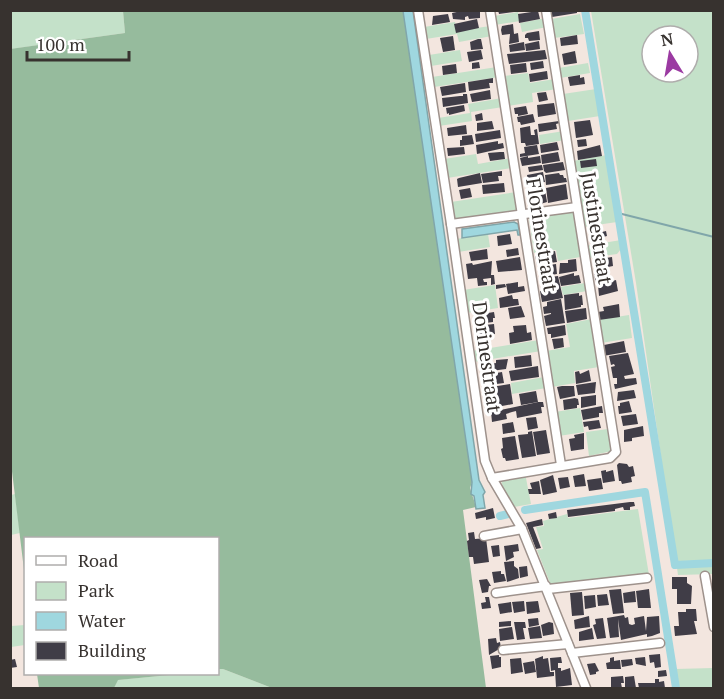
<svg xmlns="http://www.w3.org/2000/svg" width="724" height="699" font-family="'PT Serif',serif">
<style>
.green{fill:#c4e1c9;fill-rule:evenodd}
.forest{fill:#96bb9d}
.water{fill:#9fd7df;stroke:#80a6aa;stroke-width:1.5}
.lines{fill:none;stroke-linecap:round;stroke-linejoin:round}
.stream{stroke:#80a6aa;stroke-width:2}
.canal{stroke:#9fd7df;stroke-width:8}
.building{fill:#403d47}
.minor-casing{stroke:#9e928c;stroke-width:11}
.minor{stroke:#fff;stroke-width:8}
.labels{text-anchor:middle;stroke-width:6;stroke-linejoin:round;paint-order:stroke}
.street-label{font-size:20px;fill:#37322f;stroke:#fff}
</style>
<rect width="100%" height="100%" fill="#f3e6df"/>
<g class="green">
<path d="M10,11h113l2,22 -114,16z"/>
<path d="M591,11h122v563l-35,1 -42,-292zM652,36h36v36h-36z"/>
<path d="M518,12l2,9 -25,4 -1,-9z"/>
<path d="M580,14l4,20 -30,4 -3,-19z"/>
<path d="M546,18l1,9 -25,5 -2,-9z"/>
<path d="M455,22l2,9 33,-5 2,10 -33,6 -2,-8 -31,5 -2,-12z"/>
<path d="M460,50l2,11 -31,5 -2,-11z"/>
<path d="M588,63l2,10 -30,5 -1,-10z"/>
<path d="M497,67l2,10 -65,10 -2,-10z"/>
<path d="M528,73l2,10 25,-4 2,10 -25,4 1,9 -25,4 -4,-30z"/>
<path d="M596,89l4,27 -32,5 -5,-27z"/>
<path d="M502,98l1,9 -32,5 1,9 -33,5 -1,-8 32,-5 -2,-9z"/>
<path d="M564,131l1,9 -25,4 -1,-9z"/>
<path d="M476,154l2,10 33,-6 1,10 -65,10 -3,-19z"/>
<path d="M607,155l10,67 -34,5 -10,-66z"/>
<path d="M516,192l1,20 -63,8 -3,-18z"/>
<path d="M573,210l7,47 -22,4 -2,-11 -22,3 -5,-35z"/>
<path d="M488,234l2,13 -32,5 -2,-13z"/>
<path d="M621,240v9l-4,5 -30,4 -2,-12z"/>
<path d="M585,283l2,8 -24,4 -2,-8z"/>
<path d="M495,285l3,23 -32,5 -3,-23z"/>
<path d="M629,315l3,23 -31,5 -4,-23z"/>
<path d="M592,319l7,48 -25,4 1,12 -23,4 -6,-36 24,-4 -4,-23z"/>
<path d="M539,340l2,11 -67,11 -2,-11z"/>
<path d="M544,377l2,11 -34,6 -1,-11z"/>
<path d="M580,408l4,24 -25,4 -4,-24z"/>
<path d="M608,429l4,22 -23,5 -3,-24z"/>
<path d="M525,473l6,31 -17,3 -10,-16 -3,-11z"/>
<path d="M15,494l5,39 -9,2v-40z"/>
<path d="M638,509l11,66 -97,10 -2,-2 -13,-33 6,-1 -7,-22 8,-1 -1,-5 24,-7 1,4z"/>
<path d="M25,625v20l-14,2v-21z"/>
<path d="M713,668v20h-36l-2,-19z"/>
<path d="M218,669h5l49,19h-158l3,-8 63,-6h38z"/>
</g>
<g class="forest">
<path d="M123,11h281l68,471 -2,6 6,19 -13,3 23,178h-214l-49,-19h-5v-131h-192l-1,40 -15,-123v-406l115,-16z"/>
<path d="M37,674h143l-62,6 -4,8h-75z"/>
</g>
<g class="water">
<path d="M403,11h10l66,469 6,12 -2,3 2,13 -9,1 -2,-13 -3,-2 1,-12z"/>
<path d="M514,222l4,2 2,11h-2l-1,-5 -55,8v-9z"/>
</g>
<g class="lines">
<path class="stream" d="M618,213l96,24"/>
<g class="canal">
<path d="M585,10l90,555 39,-2"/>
<path d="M525,510l120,-18 31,196"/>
<path d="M500,516l8,-2"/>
</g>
</g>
<g class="building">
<path d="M466,10h14v8l-11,1 -1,-3 -3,1v3l-12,-1 -1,-6z"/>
<path d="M498,10h16v2l-15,2z"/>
<path d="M551,10h26v3l-25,4z"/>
<path d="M538,11l2,8 -21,4 -1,-9z"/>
<path d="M448,14l2,8 -18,3 1,-9z"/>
<path d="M477,19l2,9 -23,5 -2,-9z"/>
<path d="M513,24l1,10 4,-1 1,9 -10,2 1,-10 -8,1 -1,-5 1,-4z"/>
<path d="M539,31l1,9 -11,1 -1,-3h-3v-3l2,-2z"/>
<path d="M577,35l1,9 -17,2 -1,-8z"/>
<path d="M453,36l2,14 -12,2 -3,-14z"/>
<path d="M478,39h3l2,10 -12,1 -1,-8z"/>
<path d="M539,41l1,8 -14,2 -1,-7z"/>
<path d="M524,42l1,8 -15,2 -1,-7z"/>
<path d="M481,50l2,9 -14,3 -2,-10z"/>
<path d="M545,50l2,9 -38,5 -2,-10z"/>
<path d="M575,51l2,12 -13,2 -2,-11z"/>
<path d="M543,61l1,7 -13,2 -1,-7z"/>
<path d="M479,62l1,6 -8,1v-6z"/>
<path d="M526,63l1,9 -16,2 -1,-9z"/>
<path d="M456,64l1,9 -14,2 -1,-9z"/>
<path d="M547,71l1,8 -18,3 -1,-8z"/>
<path d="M580,75v3l4,-1 1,7 -15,2 -2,-9z"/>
<path d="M493,78v5h-4l1,5 -21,3 -1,-9z"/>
<path d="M465,83l1,9 -24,4 -2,-9z"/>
<path d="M490,90l1,9 -19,3 -2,-8z"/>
<path d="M546,92l2,8 -9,2 -2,-9z"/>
<path d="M463,94h4l1,9 -25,4 -1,-9 18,-2h3z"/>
<path d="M554,103l2,11 -18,3 -1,-12z"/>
<path d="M464,105l1,6 -16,4v-2l-2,1 -1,-6z"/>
<path d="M526,106l2,8 -10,2v-2h-3l-1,-6z"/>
<path d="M482,113l1,7 -7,1 -1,-6z"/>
<path d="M533,114l2,8 -14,3 -1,-3h-2l-1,-5z"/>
<path d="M590,120l3,15 -17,3 -2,-16z"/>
<path d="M492,121l2,8 -17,2v-8z"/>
<path d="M559,121l1,2 -4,1 1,5 -18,3 -1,-8z"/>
<path d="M466,125l1,9 -19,2 -1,-8z"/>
<path d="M530,126l1,9h4l-1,-5 3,-1 2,15 -13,2 -1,-3h-4l-1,-15z"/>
<path d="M500,130l1,8 -25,4 -1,-8z"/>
<path d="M472,135l2,9 -14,2v-6h2v-4z"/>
<path d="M586,139l1,7 -9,1 -1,-7z"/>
<path d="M498,141v3l5,-1 1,5 -27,6 -1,-9z"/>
<path d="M557,142l2,8 -18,3 -1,-8z"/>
<path d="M537,145l2,9 -19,3v-3l5,-1 -1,-6z"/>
<path d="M600,145l2,11 -24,4 -1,-9z"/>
<path d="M464,147l1,7 -17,2 -1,-8z"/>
<path d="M500,152h4l1,7 -15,2 -2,-8z"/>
<path d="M558,152l2,9 -18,3 -1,-9z"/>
<path d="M528,156v2l12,-2 1,7 -19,3 -2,-8z"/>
<path d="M596,159l1,7 -16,2 -1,-7z"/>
<path d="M563,162l2,8 -19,3 -2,-2 -1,-6z"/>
<path d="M542,165l1,5 -14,2 -1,-5z"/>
<path d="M502,171v5h-4l1,5 -16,2 -2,-9z"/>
<path d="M543,172l2,10 -17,2 -1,-9z"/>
<path d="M480,173l2,10 -24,4 -1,-8 2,-1z"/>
<path d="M559,173l1,2h3l1,3h2l1,4 -21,3 -1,-10z"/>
<path d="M504,183l1,9 -22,2 -1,-9z"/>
<path d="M566,184l2,15 -20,4 -2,-15z"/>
<path d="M470,188l2,9 -11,2 -2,-9z"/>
<path d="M545,190l2,12 -13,4 -4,-14z"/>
<path d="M602,227v5l4,-1 1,5 -4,1 1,6 -10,2 -5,-16z"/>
<path d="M510,234l2,10 -14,2 -1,-10z"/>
<path d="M518,248l1,7 -12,2 -1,-7z"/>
<path d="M487,249l1,10 -17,2 -2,-9z"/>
<path d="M555,251l2,11 -20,3 -2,-10z"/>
<path d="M520,257l2,13 -24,2 -2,-11z"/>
<path d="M612,257l1,9 -5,1v2l-13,2 -2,-11z"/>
<path d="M576,259l1,12 -18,3 1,-11h8v-3z"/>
<path d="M492,261l-1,14h3l1,9 -4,1v-7l-8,1 1,3h3v3l-9,1 -1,-8 -9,1 -2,-15 6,-1 1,2z"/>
<path d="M556,264l1,10 -6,1 -2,-10z"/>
<path d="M606,272l1,8 -11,3 -2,-9z"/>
<path d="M574,273v3l5,-1 2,8 -20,3 -2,-9z"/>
<path d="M558,276l5,22 -21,4 -2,-11 8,-1v-2l-3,1 -2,-11z"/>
<path d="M616,280l2,11 -19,5 -1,-11z"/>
<path d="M518,282v5l6,-1 1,5 -17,3 -2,-10z"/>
<path d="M505,284l1,3 -10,2v-4z"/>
<path d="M579,293v3l3,-1 1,10h-2v2l-16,3 -1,-15z"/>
<path d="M512,295l1,4h5l1,6 -19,3 -1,-10z"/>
<path d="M561,299l4,24 -19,3 -2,-10 7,-2v-1l-7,1 -1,-7 4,-1v-4z"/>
<path d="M619,304l1,13 -21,3 -1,-8 6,-1 -1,-4z"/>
<path d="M521,306l4,11 -15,2 -2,-11z"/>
<path d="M586,308l1,11 -20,4 -2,-12z"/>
<path d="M494,312l1,6h-2v4l-15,2 -2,-9z"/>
<path d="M494,324l1,10 -17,3 -2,-11z"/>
<path d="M526,325l1,8 4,-1 1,8 -22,4 -1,-11 5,-1 -1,-6z"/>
<path d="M565,325l1,10 -15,3v-4h-3l-1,-6z"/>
<path d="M489,336l2,11 -14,2 -1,-11z"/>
<path d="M563,338l1,9 -10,2 -2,-10z"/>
<path d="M624,341l2,11 -23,4 -1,-5 3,-1 -1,-5z"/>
<path d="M628,353l6,21 -10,2 1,3 11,-1 1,6 -22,5 -1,-5h3v-6h-4l-2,-11 4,-1 -1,-2 -3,1 -2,-9z"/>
<path d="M531,355l1,11 -17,2 -1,-11z"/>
<path d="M508,359l-2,10 -15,2v-7l5,-1v-3z"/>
<path d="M538,366l1,11 -28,4 -2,-10z"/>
<path d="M589,370l2,11 -15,3 -1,-12 4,-1 1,3z"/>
<path d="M502,372l2,11 -15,2v-3h-2l-2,-7z"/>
<path d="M596,382l-1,11 -17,2 -2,-10z"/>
<path d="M510,384l3,20 -27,5 -1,-21z"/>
<path d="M562,386h12l1,10 -15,3 -3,-12z"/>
<path d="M634,390l2,8 -19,3 1,-9z"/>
<path d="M536,391l2,11 -17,3 -2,-11z"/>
<path d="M596,395v10l-15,3v-11z"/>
<path d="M575,398l3,1 1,6h-2v3l-13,2 -1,-10z"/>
<path d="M629,401l3,11 -13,2 -1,-8h2v-3z"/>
<path d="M538,402h5l1,5h-3l1,6 -25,5 -1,-7 -4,1 -6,2 1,5 -15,3 -1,-10z"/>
<path d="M602,406l1,7h-4v4l-16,3 -2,-10z"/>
<path d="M636,414l2,10 -15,2 -2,-10z"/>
<path d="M536,417l2,11 -10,2 -2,-12z"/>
<path d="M599,420l2,8 -12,2 -1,-4 -4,1 -1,-5z"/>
<path d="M513,422l2,10 -12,2 -1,-10z"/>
<path d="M643,426l1,10 -12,2v3l-8,1v-12z"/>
<path d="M546,430l4,23 -13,2 -4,-23z"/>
<path d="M532,431l4,25 -14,2 -4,-23 10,-1v-2z"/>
<path d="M584,433v16l-13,2 -2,-12 6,-1 -1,-3z"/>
<path d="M515,436l4,23 -13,2 -1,-3h-2l-2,-9 2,-1 -1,-10z"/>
<path d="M619,463l8,1 2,3 4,-1 2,10 -4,1 1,5 -10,2 -1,-3h-2l-2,-16z"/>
<path d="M606,470v2l7,-2 2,11 -12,2 -2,-12z"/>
<path d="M584,474l2,12 -11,1 -2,-11z"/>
<path d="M553,475l4,17 -14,3 -3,-15z"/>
<path d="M568,477l2,10 -10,2 -2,-11z"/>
<path d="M601,478l2,11 -14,2 -2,-11z"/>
<path d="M539,481l2,13h-12l-1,-5h4l-2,-6z"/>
<path d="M630,502h4l1,4 -5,1v3h-6l-1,-3 -8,2v2l-47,6 -1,-7z"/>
<path d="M493,508l2,10 -9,2v-3l-10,2 -1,-6z"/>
<path d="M556,512l1,6 -8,1 -1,-5z"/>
<path d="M542,519l1,6 -10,2 8,21 -5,1 -10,-26z"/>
<path d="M474,532l1,7 11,-1 3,24 -15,2 -1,-7h-4l-2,-16 2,-1 -1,-7z"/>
<path d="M518,544l1,7 -6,1 1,5 -8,4 -2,-15z"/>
<path d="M499,545l1,11 -7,1 -2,-11z"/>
<path d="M514,561v5l4,3 1,9 -12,4 -3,-20z"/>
<path d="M527,566l1,10 -8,2 -1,-11z"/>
<path d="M501,571v3h3l2,7 -12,2 -2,-11z"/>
<path d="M672,577h15v6l5,3 -1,18h-14v-15h-5z"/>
<path d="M487,579l4,7h-2l-1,6 -6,1 -3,-13z"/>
<path d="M621,589l3,24 -11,1 -4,-24z"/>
<path d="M649,589l2,19h-13l-2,-17z"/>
<path d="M635,591l1,11 -12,1 -1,-10z"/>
<path d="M582,592l2,23 -12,1 -2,-23z"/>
<path d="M607,594l2,11 -11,1 -1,-11z"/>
<path d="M595,595l1,12 -11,2 -1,-13z"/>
<path d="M485,597h4l2,11 -9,1 -1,-6 5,-1z"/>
<path d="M524,601l1,10 -11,2 -2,-11z"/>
<path d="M538,601l2,11 -13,2 -1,-12z"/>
<path d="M511,602l1,10 -12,2 -2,-10z"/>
<path d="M686,609h10l1,12h-3l3,13 -22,2 -1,-10h5l-1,-14h8z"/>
<path d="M624,615l1,3 3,-1 1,7 3,1 3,-1 -1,-6 10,-2 2,15 1,-14 12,-1 1,17 -8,3 -5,1v-3l-26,6 -3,-21 1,18 -9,1 -3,-20z"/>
<path d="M589,616l1,11 -15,2 -1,-9z"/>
<path d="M538,618l1,7 -10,2 -1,-8z"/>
<path d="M603,618l3,20 -9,1 -4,-14 3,-1 -1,-5z"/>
<path d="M511,621v5l-12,1v-5z"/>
<path d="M514,622h11l1,6h-3l2,11 -8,1z"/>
<path d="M549,622l4,1 1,11 -11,2 -2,-11z"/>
<path d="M540,626l2,12 -12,1 -2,-11z"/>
<path d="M512,627l2,12 -14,2 -1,-12z"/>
<path d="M592,628l2,11 -15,2v-9z"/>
<path d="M496,638l1,5 3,-1 1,6 -12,7 -1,-16z"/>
<path d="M660,654l1,13 -6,1 -1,-6 -4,1 -1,-8z"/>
<path d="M499,655v2h2v10l-9,2 -2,-13z"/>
<path d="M543,656v3l5,-1 2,14h4v4l-17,2 -2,-19z"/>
<path d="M561,657l1,6h-4v5h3v3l9,-3 2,17 -16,2 -1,-17 -4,1 -1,-13z"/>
<path d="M614,657v4l6,-1 1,9h-14l-1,-6 4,-1v-4z"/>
<path d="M645,657l1,9 -10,-2 -1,-6z"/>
<path d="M521,658l2,14 -12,2 -1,-15z"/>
<path d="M15,659l2,8 -7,1v-8z"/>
<path d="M632,659l1,6 -11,2 -1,-7z"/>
<path d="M534,661l2,11 -11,2 -2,-11z"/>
<path d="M595,663l4,8 -3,1v2l-6,1 -3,-11z"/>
<path d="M666,670l1,6 -9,1v-6z"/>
<path d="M623,676l1,7h-3l1,5h-11v-11z"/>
<path d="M634,676l2,12h-11v-11z"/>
<path d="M655,679h4v3l5,-1 1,7h-26l-1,-5h17z"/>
</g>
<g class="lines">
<defs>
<g id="minor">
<path d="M418,10l33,214 34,237 7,17 30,51 64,159"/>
<path d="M490,10l71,455"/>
<path d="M451,224l126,-17"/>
<path d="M492,478l118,-20 6,-6 -70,-442"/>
<path d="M484,536l38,-7"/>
<path d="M705,576l9,51"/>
<path d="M548,589l99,-11"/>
<path d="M496,593l50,-7"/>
<path d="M503,650l65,-6"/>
<path d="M572,653l88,-10"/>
</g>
</defs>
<use href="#minor" class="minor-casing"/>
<use href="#minor" class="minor"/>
</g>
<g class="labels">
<g class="street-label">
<text transform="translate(597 228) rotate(81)" y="7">Justinestraat</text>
<text transform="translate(542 235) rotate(81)" y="7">Florinestraat</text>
<text transform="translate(487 357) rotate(82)" y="7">Dorinestraat</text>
</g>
</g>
<rect width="724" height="699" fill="none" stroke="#37322f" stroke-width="24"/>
<rect x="24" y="537" width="195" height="138" fill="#ffffff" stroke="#afadac" stroke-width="1.5"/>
<rect x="36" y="556" width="30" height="9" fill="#ffffff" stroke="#afadac" stroke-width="1.5"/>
<text x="78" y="567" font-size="18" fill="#37322f">Road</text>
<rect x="36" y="582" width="30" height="18" fill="#c4e1c9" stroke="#afadac" stroke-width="1.5"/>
<text x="78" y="597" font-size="18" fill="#37322f">Park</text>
<rect x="36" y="612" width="30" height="18" fill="#9fd7df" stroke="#afadac" stroke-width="1.5"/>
<text x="78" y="627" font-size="18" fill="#37322f">Water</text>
<rect x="36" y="642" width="30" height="18" fill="#403d47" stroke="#afadac" stroke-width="1.5"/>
<text x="78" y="657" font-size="18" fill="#37322f">Building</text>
<g transform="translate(670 54) rotate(349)"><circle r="28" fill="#ffffff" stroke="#afadac" stroke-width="1.5"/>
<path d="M0-4.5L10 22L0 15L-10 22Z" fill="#9b3aa2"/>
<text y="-9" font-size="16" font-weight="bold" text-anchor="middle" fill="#37322f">N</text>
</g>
<path d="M27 51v9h102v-9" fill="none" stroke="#37322f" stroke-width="3"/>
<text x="36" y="51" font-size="18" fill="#37322f" stroke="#ffffff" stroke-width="4.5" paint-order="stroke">100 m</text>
</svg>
